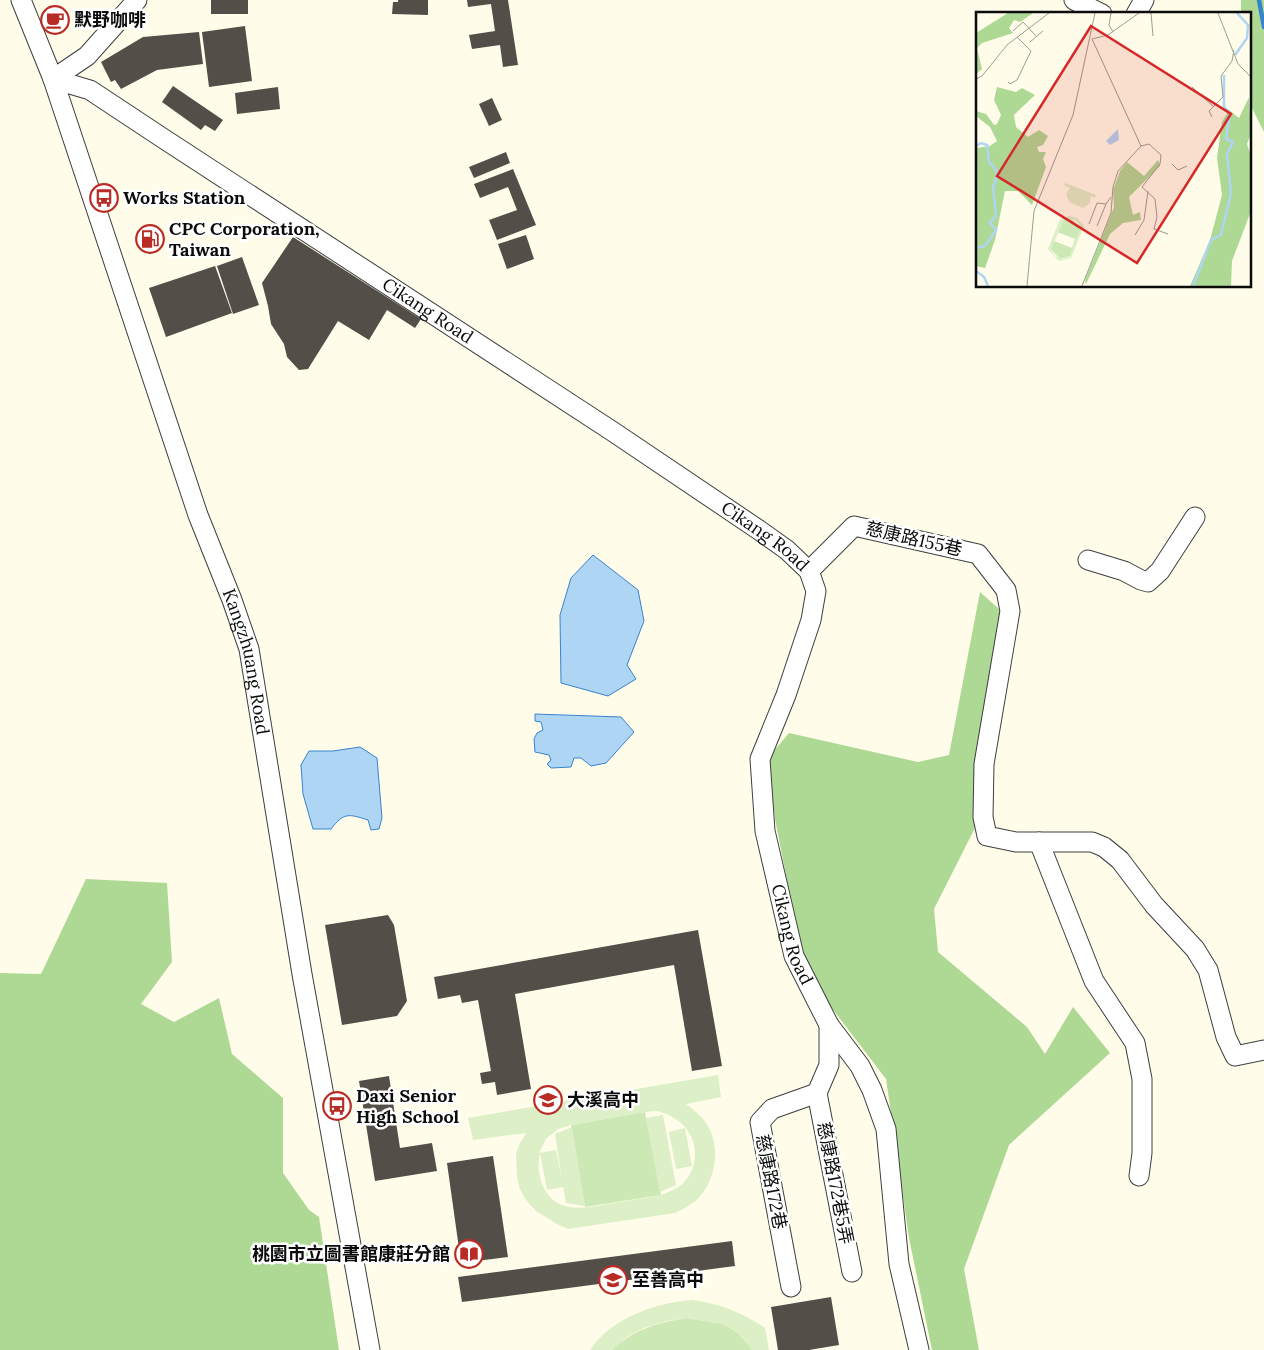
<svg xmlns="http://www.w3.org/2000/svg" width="1264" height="1350" font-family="Lora,'Noto Sans TC',serif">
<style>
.green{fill:#cbe8b5}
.forest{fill:#add994}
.pitch{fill:#ddefc6;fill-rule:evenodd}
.water{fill:#afd5f5;stroke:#3783cc}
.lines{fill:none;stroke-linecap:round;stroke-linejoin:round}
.stream{stroke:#3783cc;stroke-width:4.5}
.building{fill:#544e48}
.minor-casing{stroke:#3e3e3e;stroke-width:21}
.minor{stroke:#fff;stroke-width:19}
.labels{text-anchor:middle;stroke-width:5;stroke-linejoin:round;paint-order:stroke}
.poi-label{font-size:18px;font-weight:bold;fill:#0b0b0b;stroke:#fff;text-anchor:start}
.street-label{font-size:18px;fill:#0b0b0b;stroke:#fff}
.inset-river{fill:none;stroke:#afd5f5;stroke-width:2.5}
.inset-road{fill:none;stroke:#9d9c91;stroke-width:1}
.view{fill:#d62828;fill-opacity:0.15;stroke:#d62828;stroke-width:2.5}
.inset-edge{fill:none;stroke:#0b0b0b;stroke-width:2.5}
</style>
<rect width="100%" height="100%" fill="#fffdea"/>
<g class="green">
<path d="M645,1112l16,83 -76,12 -14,-82z"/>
<path d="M687,1318l36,6 14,8 16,18h-142c25,-21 44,-27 76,-32z"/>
</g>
<g class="forest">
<path d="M1241,0h23v132l-14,-28v-90h-9z"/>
<path d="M980,592l38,34 -40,196 -44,87 4,43 89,75 18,27 28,-47 37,46 -101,92 -45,124 15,81h-47l-23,-112 -23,-159 -81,-106 -30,-154 -7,-61 21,-25 129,29 31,-7z"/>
<path d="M86,879l81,4 5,79 -31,42 33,18 45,-24 13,56 51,44v75l26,37 10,7 20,133h-339v-377l41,1z"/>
</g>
<g class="pitch">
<path d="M718,1075l3,22 -35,7c8,6 16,12 22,22 12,21 8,51 -7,69 -7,9 -16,13 -26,18l-107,16 -11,-5 -21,-13 -10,-11 -6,-11 -3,-11 -1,-24 4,-11 6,-10 -53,7 -5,-22zM657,1111c16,4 30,13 36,30 5,17 0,37 -16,47 -15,9 -35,10 -51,13 -18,2 -39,9 -57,6 -25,-4 -34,-33 -29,-54l7,37 16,-3 3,16 19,3 -13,-79 -17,7 7,45 -6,-29 -17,3 7,-14 12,-10 13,-4 74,-13z"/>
<path d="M663,1115l13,70 -16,7 -14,-74z"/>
<path d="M685,1128l7,38 -16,3 -7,-37z"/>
<path d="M692,1300c27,3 51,13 73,28l4,22h-16l-16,-18 -14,-8 -36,-6 -20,3 -21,6 -19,10 -16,13h-21c22,-32 64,-47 102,-50z"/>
</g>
<g class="water">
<path d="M593,555l45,35 6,31 -17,44 9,14 -28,17 -47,-13 -1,-68 11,-37z"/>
<path d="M535,714l86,3 13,15 -28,31 -15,3 -10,-8h-7l-3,9 -20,1 -4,-4 4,-4 -2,-5 -14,-3 -1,-13 3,-6 6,-3 -2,-8 -6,-1z"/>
<path d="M360,747l17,11 5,60 -3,11 -8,1 -3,-10c-19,-6 -24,-8 -37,9h-18l-10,-35 -2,-29 8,-14h24z"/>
</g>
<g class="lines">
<path class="stream" d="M1259,0l5,27"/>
</g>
<g class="building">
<rect x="211" y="0" width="37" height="14"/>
<path d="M398,0h30v15l-36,-1 1,-12h5z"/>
<path d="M467,0h41l10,65 -15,2 -3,-22 -28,4 -3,-14 26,-4 -4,-27 -23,3z"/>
<path d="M245,26l7,55 -43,6 -7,-55z"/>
<path d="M199,32l4,32 -46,6 -36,19 -6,-9 -4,2 -10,-20 42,-25z"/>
<path d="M173,86l50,34 -8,11 -10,-6 -4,5 -39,-28z"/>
<path d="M278,87l2,22 -43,5 -2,-21z"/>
<path d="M492,98l10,22 -13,6 -10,-22z"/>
<path d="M506,152l4,11 -36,15 -5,-11z"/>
<path d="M513,169l23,56 -39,15 -8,-20 28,-10 -9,-23 -28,11 -6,-14z"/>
<path d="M526,235l8,24 -27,10 -9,-25z"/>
<path d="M293,237l128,82 -6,9 -28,-18 -18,30 -31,-19 -30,48 -9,1 -12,-13 -3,-13 -13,-20 -3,-18 -6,-23z"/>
<path d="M242,257l17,48 -26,9 -16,-48z"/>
<path d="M215,266l17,47 -66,24 -17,-49z"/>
<path d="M388,915l6,10 13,76 -10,15 -55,9 -17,-100z"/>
<path d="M698,930l24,136 -30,5 -18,-106 -159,29 16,95 -34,6 -2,-13 -13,2 -2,-11 11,-2 -13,-71 -16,3 -2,-8 -22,4 -4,-22z"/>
<path d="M389,1076l11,72 32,-5 5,28 -62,10 -16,-100z"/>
<path d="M493,1156l15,101 -47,6 -14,-100z"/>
<path d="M732,1241l3,25 -273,36 -4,-25z"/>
<path d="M831,1297l8,48 -30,5h-31l-7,-43z"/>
</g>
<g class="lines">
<defs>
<g id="minor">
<path id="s1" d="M21,0l32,79 145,436 34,85 17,49 53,325 68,376"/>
<path d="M1074,0l28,14"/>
<path d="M1136,14l8,-14"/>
<path id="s2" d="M53,79l37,11 71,47 451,294 147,99 28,20 22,21 7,20 -5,29 -25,75 -26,64 5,72 29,125 35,69 31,41 12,24 14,39 13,135 20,86"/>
<path d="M53,79l34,-23 50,-56"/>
<path d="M1088,560l36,11 17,9 7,2 12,-11 35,-54"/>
<path d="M809,571l45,-45 124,28 28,36 4,21 -26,153 -1,53 4,19 29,6h76l12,5 16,13 34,45 41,44 13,21 18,67 9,19 29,-6"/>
<path d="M1039,842l55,139 41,62 7,36v74l-3,23"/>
<path d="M817,1093l35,179"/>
<path d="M791,1287l-31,-165 12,-13 45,-16 12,-28v-40"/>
</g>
</defs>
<use href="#minor" class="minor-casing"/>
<use href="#minor" class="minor"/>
</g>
<defs>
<symbol id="cafe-ring" viewBox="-11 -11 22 22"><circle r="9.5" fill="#fff" stroke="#b92c25" stroke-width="1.5"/><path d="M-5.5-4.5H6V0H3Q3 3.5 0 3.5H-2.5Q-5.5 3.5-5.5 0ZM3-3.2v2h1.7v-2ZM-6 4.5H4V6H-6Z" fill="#b92c25"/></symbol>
<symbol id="bus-ring" viewBox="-11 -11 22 22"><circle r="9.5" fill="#fff" stroke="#b92c25" stroke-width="1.5"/><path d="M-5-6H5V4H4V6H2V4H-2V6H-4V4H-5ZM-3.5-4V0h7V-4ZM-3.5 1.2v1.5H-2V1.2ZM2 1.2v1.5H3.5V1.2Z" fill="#b92c25"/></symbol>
<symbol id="fuel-ring" viewBox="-11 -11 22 22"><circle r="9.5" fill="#fff" stroke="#b92c25" stroke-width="1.5"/><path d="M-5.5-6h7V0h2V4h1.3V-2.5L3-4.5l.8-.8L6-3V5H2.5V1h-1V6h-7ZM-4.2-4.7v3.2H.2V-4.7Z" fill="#b92c25"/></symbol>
<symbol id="school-ring" viewBox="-11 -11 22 22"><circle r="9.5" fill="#fff" stroke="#b92c25" stroke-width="1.5"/><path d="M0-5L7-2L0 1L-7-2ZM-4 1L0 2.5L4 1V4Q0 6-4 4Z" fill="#b92c25"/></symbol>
<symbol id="library-ring" viewBox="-11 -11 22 22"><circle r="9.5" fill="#fff" stroke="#b92c25" stroke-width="1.5"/><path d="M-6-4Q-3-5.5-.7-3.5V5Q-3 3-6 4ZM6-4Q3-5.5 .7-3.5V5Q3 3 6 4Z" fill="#b92c25"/></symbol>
</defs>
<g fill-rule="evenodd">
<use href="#cafe-ring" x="39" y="4" width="32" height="32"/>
<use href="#bus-ring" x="88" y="182" width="32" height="32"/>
<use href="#fuel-ring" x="134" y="223" width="32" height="32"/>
<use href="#school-ring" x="532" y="1084" width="32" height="32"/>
<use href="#bus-ring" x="321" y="1090" width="32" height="32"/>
<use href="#library-ring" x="453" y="1238" width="32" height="32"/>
<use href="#school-ring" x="597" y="1264" width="32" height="32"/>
</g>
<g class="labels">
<g class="poi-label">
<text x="74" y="26">默野咖啡</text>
<text x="123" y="204">Works Station</text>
<text x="169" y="235">CPC Corporation,<tspan x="169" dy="21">Taiwan</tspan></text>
<text x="356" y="1102">Daxi Senior<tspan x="356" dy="21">High School</tspan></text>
<text x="567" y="1106">大溪高中</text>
<text x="450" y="1260" text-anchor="end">桃園市立圖書館康莊分館</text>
<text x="632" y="1286">至善高中</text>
</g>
<g class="street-label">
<text dy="6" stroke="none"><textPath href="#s2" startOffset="442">Cikang Road</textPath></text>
<text dy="6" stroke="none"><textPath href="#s2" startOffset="848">Cikang Road</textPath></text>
<text transform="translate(914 539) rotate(13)" y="6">慈康路155巷</text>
<text dy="6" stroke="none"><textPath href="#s1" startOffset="700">Kangzhuang Road</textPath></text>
<text dy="6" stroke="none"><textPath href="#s2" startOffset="1282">Cikang Road</textPath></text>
<text transform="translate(771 1182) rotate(79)" y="6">慈康路172巷</text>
<text transform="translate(835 1183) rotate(79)" y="6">慈康路172巷5弄</text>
</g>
</g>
<g transform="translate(976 12)">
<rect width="275" height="275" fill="#fffdea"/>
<path d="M94,206l11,10 -11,28 -10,3 -9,-10 3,-8 18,7 3,-9 -18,-7 5,-13z" fill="#cbe8b5"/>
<path d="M32,1h25l-13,9 -6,-2 -5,8 4,5 -31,10 -5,5 5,21 -6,5v-41zM21,75l19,5 6,-4 13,7 -21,20 2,12 12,10 11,-7 9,6 -5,9 -6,2 2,5h7l-3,7 3,8 -14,38 -14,-14h-13l-10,49 -10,28 -9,-2v-118l14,-2 7,-5 -7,-14 -14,-11v-5l10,3 8,11 3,-1 4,-9 -7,-15zM273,85l2,37 -4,10 4,12v55l-19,50 -1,25h-41l20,-46 12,-45 -5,-37 5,-36 7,-12 10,8zM182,148l2,6 -31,31 4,18 7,-3 1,8 -18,3 -13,11 -24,50 -1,-4 29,-73 -1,-17 7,-19 7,-9 17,14z" fill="#add994"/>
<path d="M89,171l31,12 -1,3 -4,-2 -1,7 -7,5 -14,-6 -3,-8 4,-6 -6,-3zM93,204l8,2 7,8 -13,32 -12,3 -11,-12 12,-30zM89,206l11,2 5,8 -11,28 -7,3 -8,-3 -4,-7z" fill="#ddefc6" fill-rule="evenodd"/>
<path d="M142,117l1,11 -9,5 -4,-4z" fill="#afd5f5"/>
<path class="inset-river" d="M259,43l12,-17 1,-13 -11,-12M0,134l5,-3 6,2 2,17 8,9v6l-4,10 3,29 -6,7 6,7 -11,16 -9,2M0,259l8,6 4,9M217,274l18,-46 10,-5 10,-42 -4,-38 6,-13 -7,-3 4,-26 -6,-6v-32"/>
<path class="inset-road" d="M135,1l-2,12 4,7M175,1l2,23M242,1l20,51 13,13M37,19l10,-9 14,15M116,27l16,-4 31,-22M54,30l13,-11M0,67l6,-3 25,-31 42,-32M32,70l2,2 7,-4 14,-29 -14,-14M216,75l22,20M236,105l-3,-6 14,-14 -2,-21 11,-15 2,-11M165,134l8,-2 12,11 -1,9 -18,23 13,12 2,18 -3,12 14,5M196,152l6,6 9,-4M113,212l8,-21 9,1 5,-7M121,214l9,-22M159,223l9,-15 4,-29M51,274l7,-75 39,-96 22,-102M106,274l29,-73 2,-26 5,-16 23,-25 -49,-107"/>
<path class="view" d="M115,14l140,88 -94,149 -140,-87z"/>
<rect width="275" height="275" class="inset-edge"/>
</g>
</svg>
